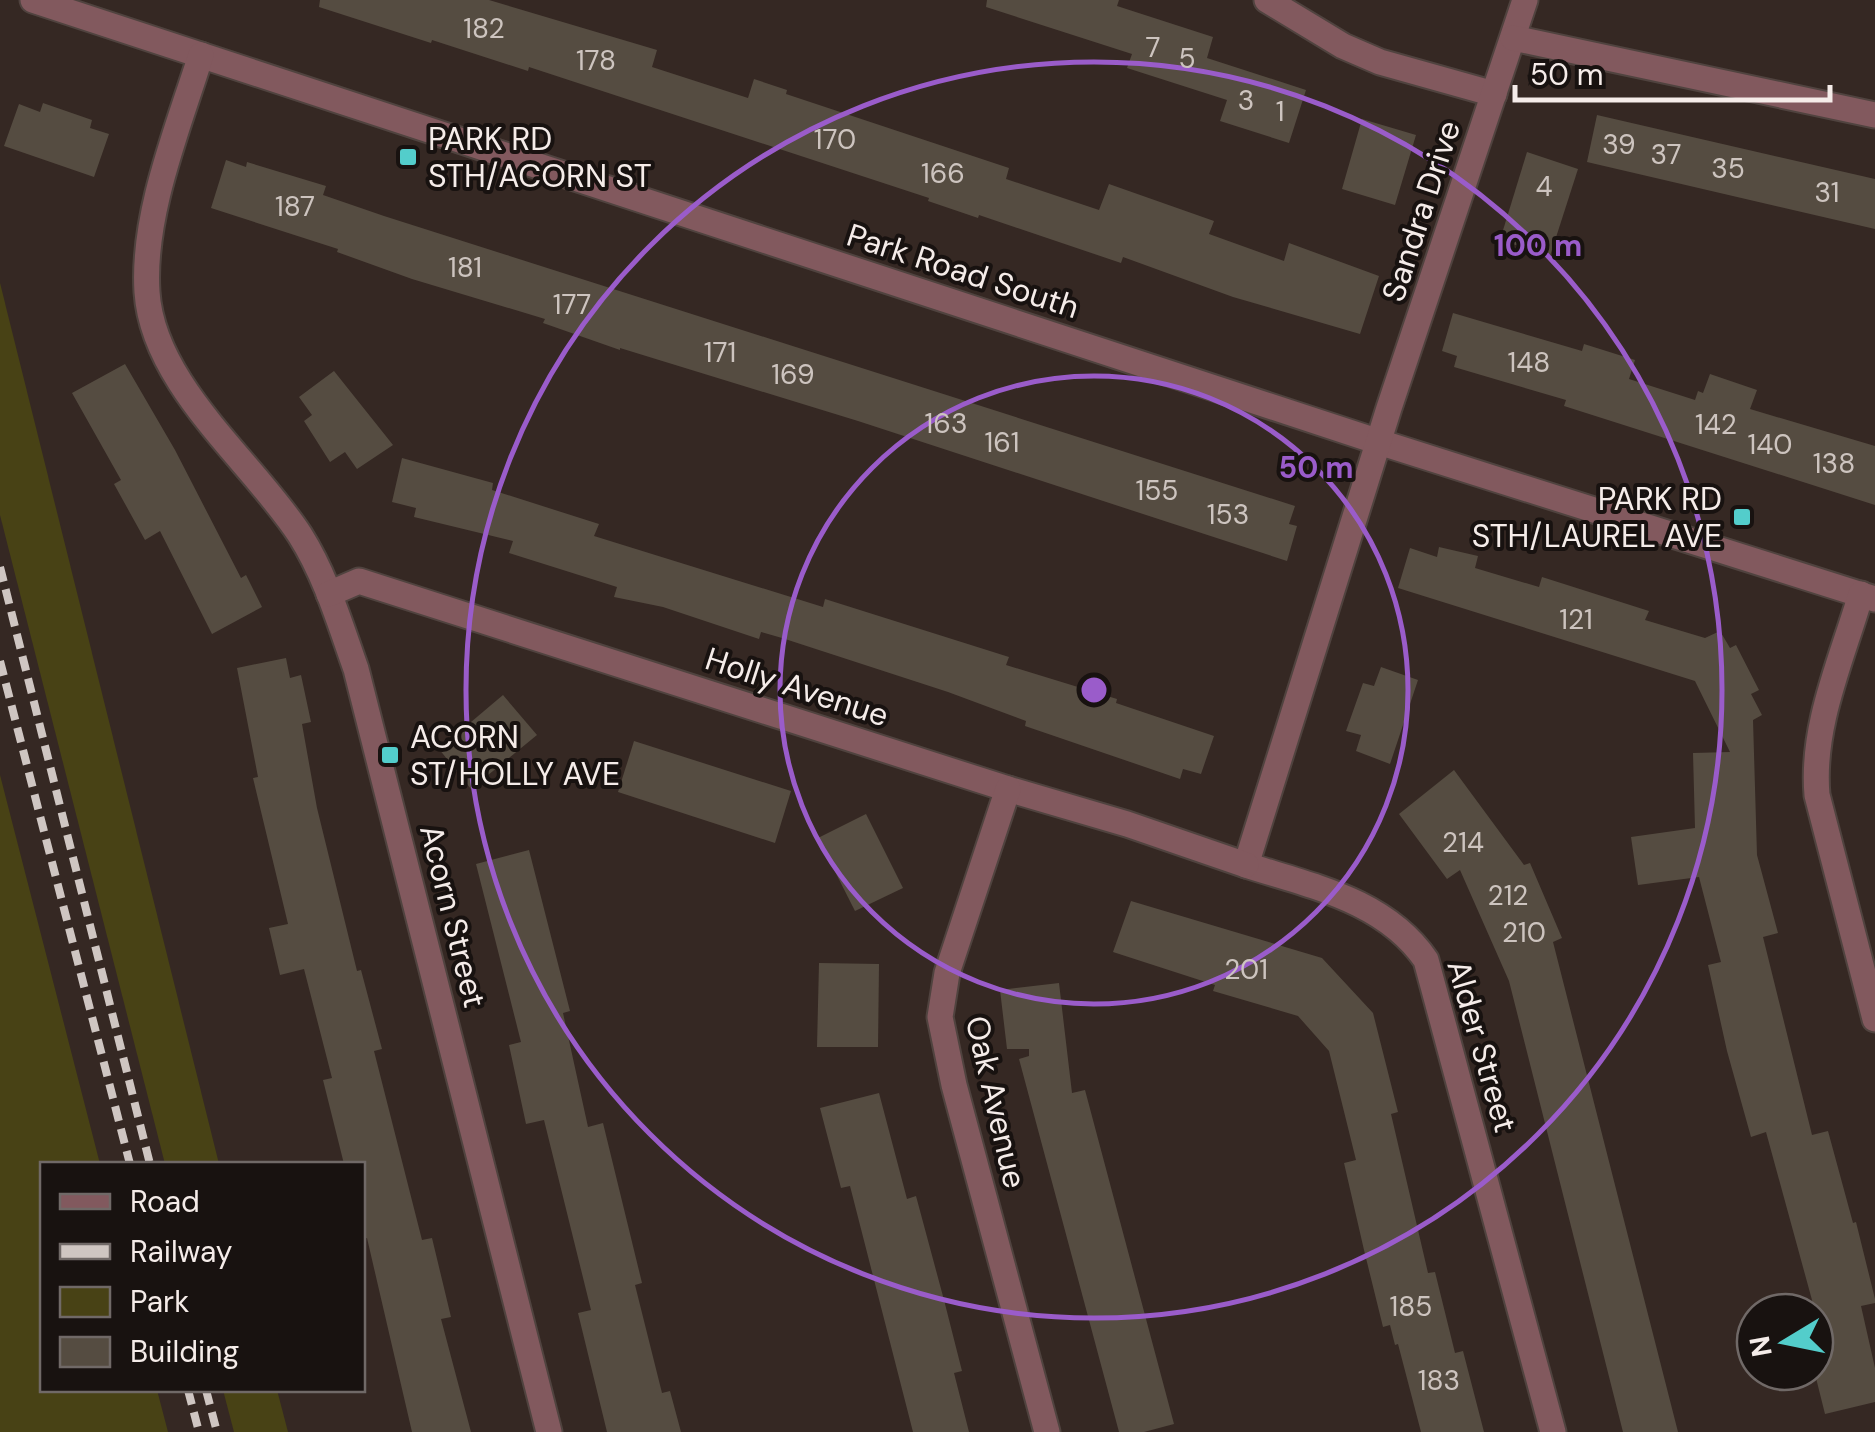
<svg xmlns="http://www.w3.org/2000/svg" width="1875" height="1432" font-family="'DM Sans',sans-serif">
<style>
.green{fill:#484215}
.building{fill:#554c41}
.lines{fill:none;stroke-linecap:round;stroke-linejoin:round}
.minor-casing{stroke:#50433f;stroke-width:29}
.minor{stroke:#82595e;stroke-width:25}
.rail{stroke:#cfc6c2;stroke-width:8;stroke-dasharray:15 8;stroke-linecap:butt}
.ring{fill:none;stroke:#9a5cca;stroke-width:5}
.poi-dot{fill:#53cdcb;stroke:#181210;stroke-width:4}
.labels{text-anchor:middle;stroke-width:8;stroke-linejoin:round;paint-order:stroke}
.number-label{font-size:28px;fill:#cdc4bf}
.poi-label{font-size:32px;fill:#f5ece9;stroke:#181210;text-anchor:start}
.street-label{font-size:32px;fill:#f5ece9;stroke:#181210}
.centre{fill:#9a5cca;stroke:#181210;stroke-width:5}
.ring-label{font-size:30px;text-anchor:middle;font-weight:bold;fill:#9a5cca;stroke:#181210;stroke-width:8;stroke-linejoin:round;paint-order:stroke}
</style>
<rect width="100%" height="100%" fill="#352823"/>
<g class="green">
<path d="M0,283l219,881h-54l-165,-649z"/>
<path d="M0,775l100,389h-58v226h115l11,42h-168z"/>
<path d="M223,1390h54l11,42h-54z"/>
</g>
<g class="building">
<path d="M320,0h169l168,50 -5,17 96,31 6,-19 33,11 -1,4 223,74 -3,11 93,31 10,-26 105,37 -5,13 75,27 5,-18 90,33 -19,58 -127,-37 -110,-40 -2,6 -142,-48 -1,3 -50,-17 1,-3 -400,-131 -1,4 -96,-31 -1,3 -112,-36z"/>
<path d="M987,0h132l-2,6 96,31 -6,21 99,32 -17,53 -69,-22 7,-21 -100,-32 5,-14 -146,-47z"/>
<path d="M43,103l49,17 -2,8 19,6 -15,43 -90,-31 15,-42 21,8z"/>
<path d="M1597,115l278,64v50l-288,-67z"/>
<path d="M1362,119l54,16 -21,70 -53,-16z"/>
<path d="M1527,152l51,17 -28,87 -50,-16z"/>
<path d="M226,160l20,7 1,-5 79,24 -3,9 61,21 911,290 -6,18 8,2 -10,35 -429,-140 -238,-73v2l-77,-27 2,-4 -133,-40 -75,-27 1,-3 -127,-41z"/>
<path d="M1453,313l129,38 2,-7 51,16 -6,19 66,21 3,-9 5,2 7,-19 47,16 -7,19 125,37v59l-311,-99 2,-6 -112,-33 3,-11 -15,-5z"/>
<path d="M125,364l50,86 66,128 5,-3 16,32 -50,27 -52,-103 -15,9 -31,-56 7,-4 -49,-87z"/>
<path d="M334,371l59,74 -36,24 -12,-17 -15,10 -26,-41 8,-6 -13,-18z"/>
<path d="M402,458l91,25 -1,7 107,34 -5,12 229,71 2,-8 184,58 -3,8 111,34 -1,4 98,33 -13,38 -18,-5 -3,10 -155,-53 1,-5 -78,-29 -166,-54 -21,-6 -2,7 -96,-32 -49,-10 3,-10 -108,-34 4,-12 -99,-24 2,-9 -24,-6z"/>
<path d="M1439,547l39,9 -3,12 64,19 3,-10 107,34 -4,9 60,18 15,-7 10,17 6,-3 23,45 -8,4 11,21 -9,5 4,135 21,78 -15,4 49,198 16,-4 25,92 3,-1 19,77v4l-14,3 14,62v34l-50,12 -10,-40v-63l-49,-179 -15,5 -24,-86 -19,-86 13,-3 -22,-85 -61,8 -7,-48 64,-9 -2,-75 37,-1 -35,-71 -297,-93 12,-40 27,9z"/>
<path d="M286,658l4,20 11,-3 10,47 -9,2 15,84 40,163 4,-1 21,79 -8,2 48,189 10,-2 19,79 -10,2 30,113h-59l-45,-194 -5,1v-75h-18l-21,-84 9,-2 -28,-109 -24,6 -11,-47 19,-4 -35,-146 5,-1 -21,-109z"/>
<path d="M1381,667l37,13 -28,84 -34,-13 5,-16 -15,-4 17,-48 11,3z"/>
<path d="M503,695l34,40 -66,54 -32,-40z"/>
<path d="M634,741l157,50 -16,52 -157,-51z"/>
<path d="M1454,770l70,95 6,-2 32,75 -9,4 125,490h-55l-114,-451 -49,-111 -13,9 -48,-65z"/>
<path d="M866,814l37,74 -48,23 -37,-73z"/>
<path d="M529,850l41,161 -7,2 25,114 15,-4 39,160 -7,2 27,108 8,-2 11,41h-74l-29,-119 13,-3 -47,-190 -18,4 -17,-79 12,-3 -45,-178z"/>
<path d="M1131,901l191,57 51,55 25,99 -7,2 37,159 7,-1 20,81 8,-2 21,81h-63l-23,-88 -3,1 -5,-20 -7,2 -19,-77 -20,-87 12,-3 -27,-109 -31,-35 -85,-25 2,-6 -102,-33z"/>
<path d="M819,963l60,1 -1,83h-61z"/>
<path d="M1059,983l13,110 13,-3 89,334 -30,8h-25l-100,-373 10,-3v-7h-22l-7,-59z"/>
<path d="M879,1093l28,106 9,-3 28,104 18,71 -8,2 15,59h-56l-63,-246 -9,2 -21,-80z"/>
</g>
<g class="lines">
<defs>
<g id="minor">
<path d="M33,0l1346,442 496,157"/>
<path d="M1267,0l76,46 37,16 114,32"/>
<path d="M1525,0l-136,408 -143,457c65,21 139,35 180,95l127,472"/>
<path d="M1513,38l362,77"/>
<path d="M201,55c-23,73 -59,160 -54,237 6,93 105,169 153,243 26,41 40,89 56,134l193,763"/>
<path d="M329,594l30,-13 649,208 119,35 119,41"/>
<path d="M1861,594c-19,65 -50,132 -44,201l58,224"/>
<path d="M1008,789l-61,184 -7,44 14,68 93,347"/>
</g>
</defs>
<use href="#minor" class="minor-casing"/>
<use href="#minor" class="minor"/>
<g class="rail">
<path d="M0,567l150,597"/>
<path d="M0,661l130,503"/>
<path d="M188,1390l11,42"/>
<path d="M206,1390l11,42"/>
</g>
</g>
<g class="ring">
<circle cx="1094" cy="690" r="314"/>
<circle cx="1094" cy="690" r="628"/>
</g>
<g class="poi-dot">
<rect x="398" y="147" width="20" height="20" rx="5"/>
<rect x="1732" y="507" width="20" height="20" rx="5"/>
<rect x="380" y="745" width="20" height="20" rx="5"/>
</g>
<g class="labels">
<g class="number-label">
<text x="484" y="38">182</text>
<text x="1153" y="57">7</text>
<text x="1187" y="68">5</text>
<text x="596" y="70">178</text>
<text x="1246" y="110">3</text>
<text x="1280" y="121">1</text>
<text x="835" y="149">170</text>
<text x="1619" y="154">39</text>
<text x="1666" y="164">37</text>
<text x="1728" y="178">35</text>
<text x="943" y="183">166</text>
<text x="1544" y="196">4</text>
<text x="1827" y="202">31</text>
<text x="295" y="216">187</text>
<text x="465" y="277">181</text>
<text x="572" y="314">177</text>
<text x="720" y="362">171</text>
<text x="1529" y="372">148</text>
<text x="793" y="384">169</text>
<text x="946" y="433">163</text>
<text x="1716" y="434">142</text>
<text x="1002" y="452">161</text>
<text x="1770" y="454">140</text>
<text x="1834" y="473">138</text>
<text x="1157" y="500">155</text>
<text x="1228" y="524">153</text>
<text x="1576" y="629">121</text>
<text x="1463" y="852">214</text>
<text x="1508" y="905">212</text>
<text x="1524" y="942">210</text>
<text x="1246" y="979">201</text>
<text x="1411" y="1316">185</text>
<text x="1439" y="1390">183</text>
</g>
<g class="poi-label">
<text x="428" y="150">PARK RD<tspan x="428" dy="37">STH/ACORN ST</tspan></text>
<text x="1722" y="510" text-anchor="end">PARK RD<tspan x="1722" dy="37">STH/LAUREL AVE</tspan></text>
<text x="410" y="748">ACORN<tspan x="410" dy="37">ST/HOLLY AVE</tspan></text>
</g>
<g class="street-label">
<text transform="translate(1421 211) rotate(-72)" y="11">Sandra Drive</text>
<text transform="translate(963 271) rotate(18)" y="11">Park Road South</text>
<text transform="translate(797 687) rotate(18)" y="11">Holly Avenue</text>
<text transform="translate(453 916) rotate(76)" y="11">Acorn Street</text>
<text transform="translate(1482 1046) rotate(74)" y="11">Alder Street</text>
<text transform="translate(996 1102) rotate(77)" y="11">Oak Avenue</text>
</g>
</g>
<circle cx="1094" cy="690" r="15" class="centre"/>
<g class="ring-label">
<text x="1538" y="256">100 m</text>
<text x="1316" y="478">50 m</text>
</g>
<rect x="40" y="1162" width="325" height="230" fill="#181210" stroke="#706967" stroke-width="2.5"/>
<rect x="60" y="1194" width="50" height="15" fill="#82595e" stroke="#706967" stroke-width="2.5"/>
<text x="130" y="1212" font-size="30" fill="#f5ece9">Road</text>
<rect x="60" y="1244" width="50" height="15" fill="#cfc6c2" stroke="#706967" stroke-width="2.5"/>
<text x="130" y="1262" font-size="30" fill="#f5ece9">Railway</text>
<rect x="60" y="1287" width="50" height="30" fill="#484215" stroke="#706967" stroke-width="2.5"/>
<text x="130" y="1312" font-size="30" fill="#f5ece9">Park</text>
<rect x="60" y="1337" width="50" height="30" fill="#554c41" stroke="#706967" stroke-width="2.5"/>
<text x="130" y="1362" font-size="30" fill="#f5ece9">Building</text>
<g transform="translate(1785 1342) rotate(260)"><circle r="48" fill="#181210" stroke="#706967" stroke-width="2.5"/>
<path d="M0-8L18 38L0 25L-18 38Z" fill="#53cdcb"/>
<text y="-15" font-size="28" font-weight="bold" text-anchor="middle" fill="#f5ece9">N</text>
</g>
<path d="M1515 85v15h315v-15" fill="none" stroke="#f5ece9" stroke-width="5"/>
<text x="1530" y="85" font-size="30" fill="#f5ece9" stroke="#181210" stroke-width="8" paint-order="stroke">50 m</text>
</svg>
